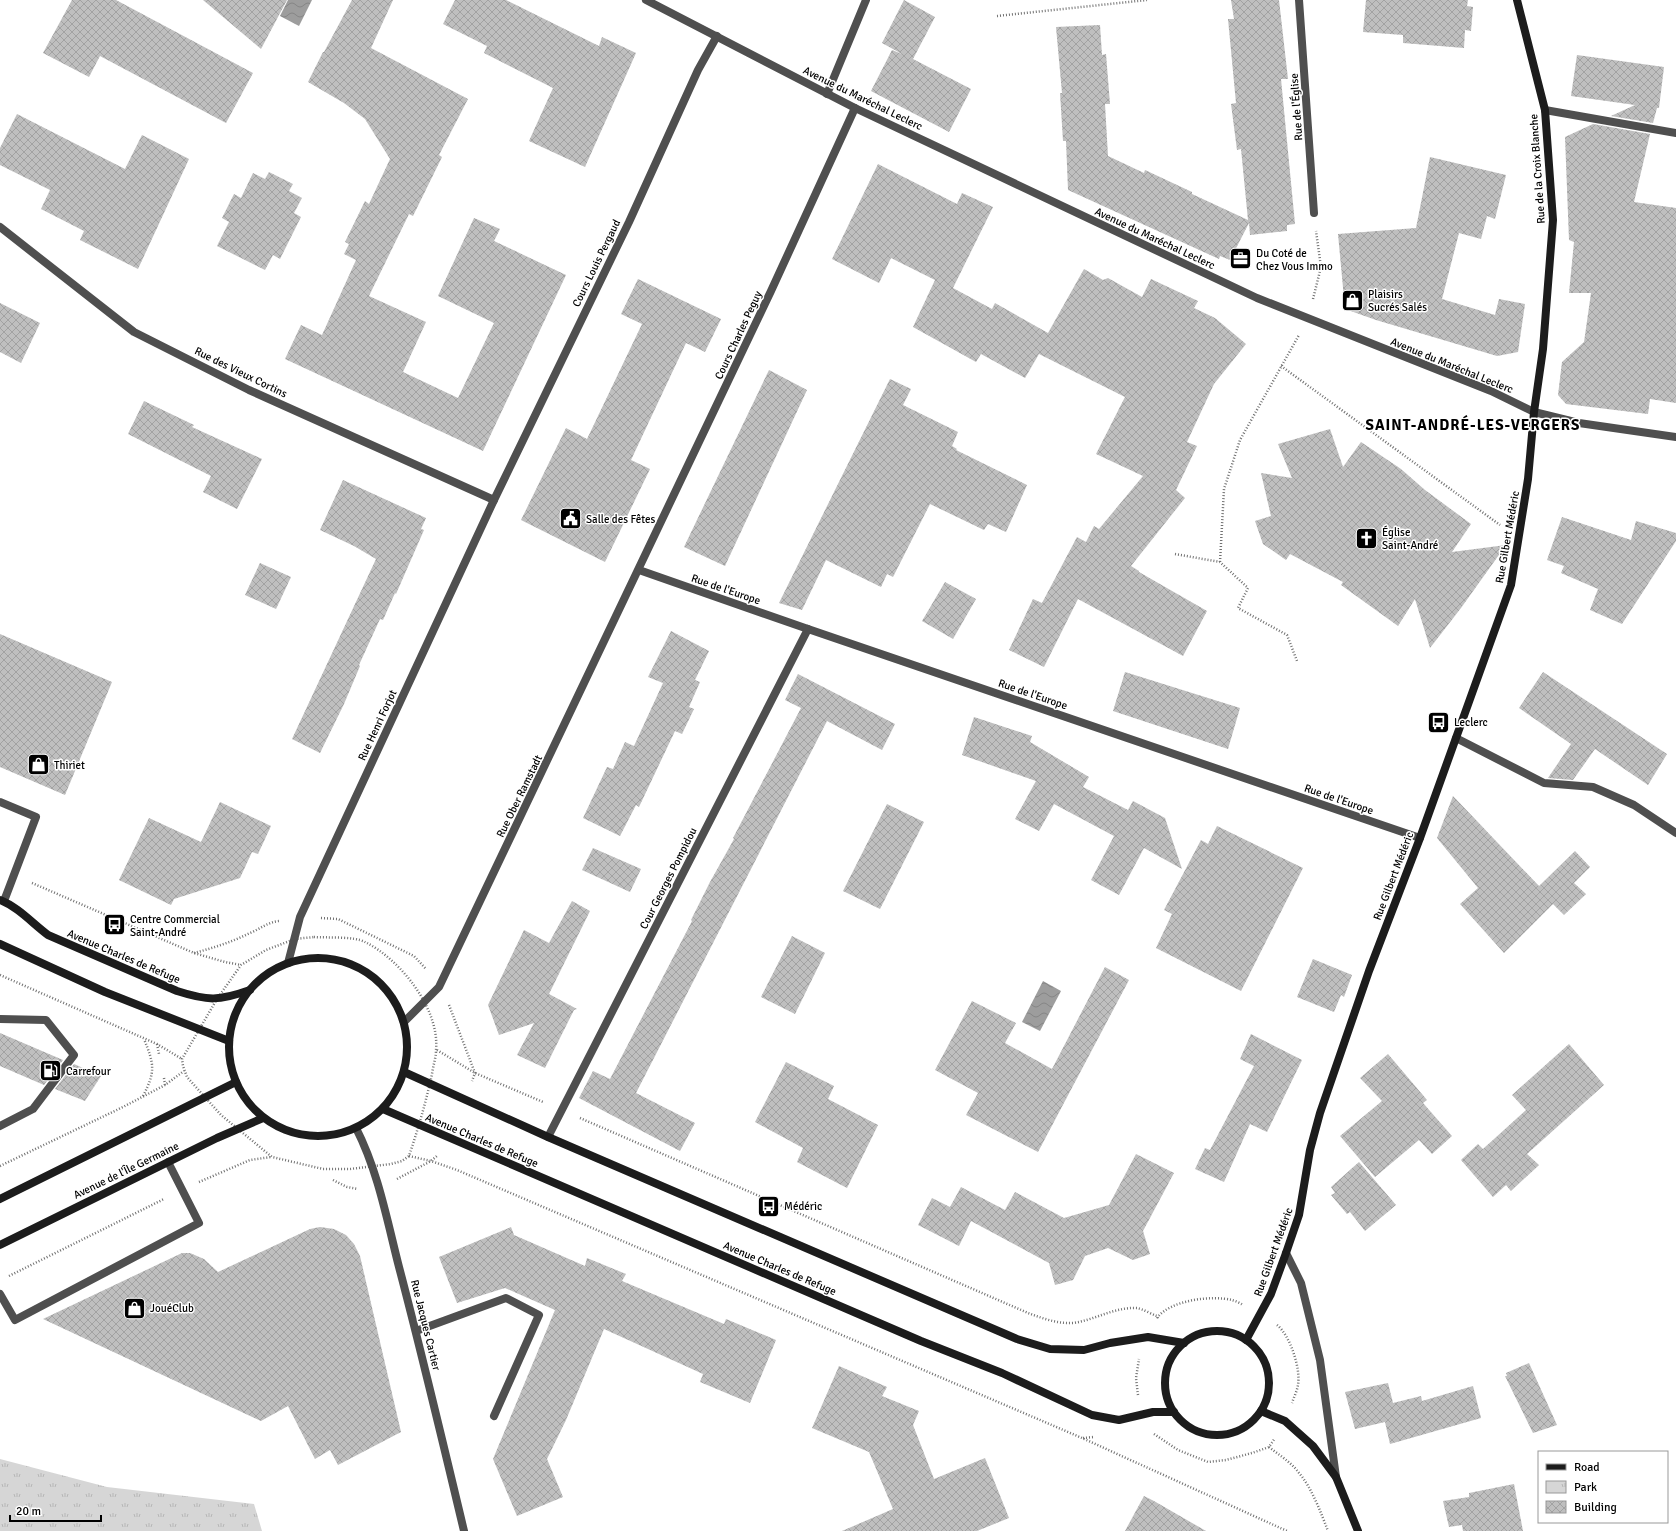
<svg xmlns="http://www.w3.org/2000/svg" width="1676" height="1531" font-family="Signika,sans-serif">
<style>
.park{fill:url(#park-tufts)}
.water{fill:url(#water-waves)}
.building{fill:url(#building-cross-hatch)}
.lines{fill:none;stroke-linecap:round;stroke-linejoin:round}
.path{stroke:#717171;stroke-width:2.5;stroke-dasharray:1 2;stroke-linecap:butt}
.lane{stroke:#4f4f4f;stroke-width:8}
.street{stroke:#4f4f4f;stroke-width:8}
.secondary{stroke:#1c1c1c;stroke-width:8}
.labels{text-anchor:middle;stroke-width:3;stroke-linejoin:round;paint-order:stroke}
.street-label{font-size:11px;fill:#000;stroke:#fff}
.poi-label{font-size:11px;fill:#000;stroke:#fff;text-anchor:start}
.district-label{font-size:15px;font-weight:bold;letter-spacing:1px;fill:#000;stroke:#fff}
</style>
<defs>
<pattern id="park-tufts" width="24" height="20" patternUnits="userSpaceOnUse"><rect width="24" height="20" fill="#d6d6d6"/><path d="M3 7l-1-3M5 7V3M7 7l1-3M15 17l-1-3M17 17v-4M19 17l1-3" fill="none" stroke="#b6b6b6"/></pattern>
<pattern id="water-waves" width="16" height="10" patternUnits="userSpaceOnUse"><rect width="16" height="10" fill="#9d9d9d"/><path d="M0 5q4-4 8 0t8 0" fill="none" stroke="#858585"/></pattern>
<pattern id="building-cross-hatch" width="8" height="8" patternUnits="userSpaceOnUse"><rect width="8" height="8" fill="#bfbfbf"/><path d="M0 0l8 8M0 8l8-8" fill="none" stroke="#a2a2a2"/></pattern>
</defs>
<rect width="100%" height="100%" fill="#fff"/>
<path class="park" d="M0,1459l107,28 147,17 8,27h-262z"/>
<g class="water">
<path d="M288,0h24l-13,26 -19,-10z"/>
<path d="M1043,981l18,10 -21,40 -18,-9z"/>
</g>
<g class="building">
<path d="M72,0h44l137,73 -27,50 -126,-67 -11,21 -46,-24z"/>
<path d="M203,0h84l-26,49z"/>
<path d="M352,0h41l-22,48 97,51 -29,56 3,2 -29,59 -4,-2 -40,82 57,26 -23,50 55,26 36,-75 -56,-27 36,-78 26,11 -6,12 72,34 -83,176 -198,-92 16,-34 21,10 34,-75 -12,-6 5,-10 -4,-2 20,-41 4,3 21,-45 -25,-40 -21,-16 -36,-21 15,-30h1z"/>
<path d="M455,0h51l93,46 3,-9 34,16 -51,114 -56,-26 24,-53 -69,-35 3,-7 -44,-22z"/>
<path d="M904,0l31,17 -22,42 58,30 -22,43 -78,-41 21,-41 10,4 -20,-11z"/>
<path d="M1231,0h48l9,79h-7l14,145 -8,1v6l-37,4 -1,-12 -19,37 -10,-4 -1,3 -151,-69 -2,-49h-3l-3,-48h2l-6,-66 44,-2 2,30 4,-1 4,50h-5l3,52 36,17 1,-3 47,22v2l56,26 -7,-71 -4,1 -6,-46 5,-1 -8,-84h6z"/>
<path d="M1366,0h102l-1,6 6,1 -2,24 -6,-1 -1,18 -61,-5v-8l-40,-3z"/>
<path d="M1577,55l87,12 -5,41h-2l-4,15 -42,-7 24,-11 -64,-9z"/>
<path d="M17,114l108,55 17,-34 47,24 -51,110 -58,-29 4,-9 -43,-22 9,-19 -50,-25v-17z"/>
<path d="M1593,124l57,10 -16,68 42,6v195l-26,-4 -2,15 -82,-10 -8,-9 4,-33 22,-20 7,-49h-22l5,-51 -5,-2 -4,-103z"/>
<path d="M1430,157l76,18 -11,44 -8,-3 -6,23 -22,-6 -17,66 53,16 4,-16 26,5 -7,48 -21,4 -121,-36 -31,-11 -7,-75 78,-6z"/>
<path d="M878,164l79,40 5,-11 31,14 -40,81 39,21 3,-6 53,30 36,-64 19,11 5,-2 34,19 9,-18 47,22 -4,7 21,10 31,26 -32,40 -27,58 10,4 -21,44 9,8 -54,68 8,5v1l68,39 -24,45 -105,-57 -34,68 -35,-17 24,-51 9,4 35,-66 9,5 8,-16 5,3 44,-53 -47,-22 29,-57 -86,-43 -14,24 -44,-24 -5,8 -63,-35 22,-47 -44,-22 -12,25 -47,-24z"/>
<path d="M269,172l24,12 -4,7 13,7 -8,15 7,4 -21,42 -7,-4 -8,15 -48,-24 12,-24 -7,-4 12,-24 7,4 12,-25 12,6z"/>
<path d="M638,279l83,40 -16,33 -19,-9 -55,117 19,9 -45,93 -84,-42 45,-92 21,11 55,-115 -21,-10z"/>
<path d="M0,303l40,20 -19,40 -21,-11z"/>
<path d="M769,370l38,20 -82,176 -41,-19z"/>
<path d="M890,379l21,10 -8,16 55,27 -6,14 5,3 -1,1 71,35 -21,47 -18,-8 -4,6 -54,-26 -37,73 -6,-3 -6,13 -55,-27 -24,50 -23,-7z"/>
<path d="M144,401l50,24 -2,2 70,32 -25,50 -34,-17 8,-16 -83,-42z"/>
<path d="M1330,429l13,38 18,-25 40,27 24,21 46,34 -19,28 54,-7 -45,63 -31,40 -15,-49 -17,27 -57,-41 2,-3 -53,-28 -4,6 -23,-16 -8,-23 16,-5 -10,-43 31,5 -14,-34z"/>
<path d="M343,480l83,38 -5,11 3,1 -28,64 -1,-1 -12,27 -3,-1 -21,46 1,1 -16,38 -24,49 -28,-14 84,-180 -22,-13 -34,-16z"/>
<path d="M1562,517l69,23 5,-19 40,12v8l-54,83 -32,-14 8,-21 -37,-16 3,-7 -17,-6z"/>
<path d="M260,563l31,14 -15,32 -31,-14z"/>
<path d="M945,582l31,17 -23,40 -31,-18z"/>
<path d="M671,631l38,20 -14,29 5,2 -11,25 5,2 -12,25 -7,-3 -36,76 -3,-2 -16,31 -37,-18 24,-51 6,2 12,-27 9,4 29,-63 -15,-6z"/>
<path d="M0,634l112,48 -47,113 -65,-28z"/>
<path d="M1125,672l115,36 -12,41 -115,-38z"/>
<path d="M1543,672l124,82 -19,31 -53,-36 -22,31 -25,-2 23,-34 -52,-36z"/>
<path d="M798,674l97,50 -13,26 -55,-29 -191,372 59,30 -15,28 -101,-53 14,-27 17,8 82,-158 -1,-1 19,-38 24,-43 -1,-1 68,-130 -16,-8z"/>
<path d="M974,717l58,19 -2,6 59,35 -6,10 45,23 5,-9 32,17 17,51 -38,-21 -25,47 -28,-15 23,-44 -60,-32 -15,27 -24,-12 21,-38 -74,-26z"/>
<path d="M1453,796l86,90 36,-35 15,16 -16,16 12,11 -22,21 -11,-11 -49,49 -44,-49 18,-16 -41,-50z"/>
<path d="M220,802l51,24 -13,28 -6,-2 -12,26 -66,21 -3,6 -52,-25 30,-62 52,24z"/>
<path d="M887,804l37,18 -44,87 -37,-18z"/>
<path d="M1217,826l86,42 -62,123 -85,-43 16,-34 -8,-4 37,-70 7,4z"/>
<path d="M593,848l48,21 -11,23 -48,-22z"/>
<path d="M572,901l18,10 -41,83 28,15 -3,1 -29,58 -28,-13 17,-32 -35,12 -11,-30 36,-75 25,13z"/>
<path d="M792,936l33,17 -30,61 -34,-17z"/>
<path d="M1313,959l39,16 -8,22 -3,-2 -7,17 -37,-15z"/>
<path d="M1105,967l24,13 -91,172 -72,-37 12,-22 -43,-23 37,-69 44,22 -11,20 47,26z"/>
<path d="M0,1033l63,27 -19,25 -44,-19z"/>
<path d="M1251,1034l51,26 -35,72 -17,-8 -26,58 -29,-13 10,-21 5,2 44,-84 -14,-7z"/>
<path d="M1569,1044l35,41 -77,69 12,11 -28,26 -5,-6 -13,12 -32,-37 17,-16 5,5 43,-39 -14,-15z"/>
<path d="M1388,1054l39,46 -4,3 29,33 -20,18 -13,-14 -44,37 -35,-41 42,-35 -22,-23z"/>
<path d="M786,1062l48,24 -6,13 50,26 -31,63 -50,-26 6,-14 -48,-26z"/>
<path d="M74,1064l27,12 -16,25 -30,-12z"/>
<path d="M1136,1154l38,19 -31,58 7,23 -17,6 -25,-12 -23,8 -12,24 -18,5 -6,-22 -78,-42 -12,25 -41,-21 14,-27 18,9 11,-20 44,23 10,-18 49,26 45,-13z"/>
<path d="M1359,1162l37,43 -31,26 -15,-19 -3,2 -16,-19 4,-2 -4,-6z"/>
<path d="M320,1227l14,2 12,6 8,9 6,12 41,176 -63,33 -8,-15 -15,9 -27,-53 -27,15 -218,-102 139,-66h8l14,6 14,13 92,-43z"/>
<path d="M511,1227l3,8 71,31 2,-8 39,16 -4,7 102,43 2,-5 50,21 -26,63 -50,-21 3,-8 -99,-45 -38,91 -19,39 16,38 -46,19 -24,-57 62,-149 -50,-22 -48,15 -18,-46z"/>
<path d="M1529,1363l28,62 -24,8 -28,-57h2l-1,-3z"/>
<path d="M839,1366l48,21 -5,9 37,15 -6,14 21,54 51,-21 24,60 -32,13h-135l51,-22 -24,-57 -57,-24z"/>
<path d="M1388,1383l5,20 28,-7 1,5 51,-15 8,32 -91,26 -5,-22 -30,7 -10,-37z"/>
<path d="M1514,1484l9,47h-60l-1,-6 -13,2 -6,-26 26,-4v-4z"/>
<path d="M1144,1496l10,5 52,30h-81z"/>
</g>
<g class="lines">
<g class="path">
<path d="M997,16l150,-16"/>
<path d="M1313,299l8,-32 -5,-36"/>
<path d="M1281,366l219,159"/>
<path d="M1175,554l45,8 28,26 -10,20 49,27 10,26"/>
<path d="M1220,562l4,-73 16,-49 59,-105"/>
<path d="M32,883l162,70 31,9 16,3"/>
<path d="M321,918l17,1 76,37 12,13"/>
<path d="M314,937c12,1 40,-1 51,5 35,17 75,67 71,108 0,8 -3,16 -4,24 -6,28 -14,55 -23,82l-7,5 -11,3 -41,5h-27l-51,-12 -51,-42 -34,-38 -4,-11 -1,-7 35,-60 24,-34 25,-15 29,-11z"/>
<path d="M194,953c19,-5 38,-11 56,-20 10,-4 18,-11 29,-12"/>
<path d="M0,975l157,69 25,15"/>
<path d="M449,1005l26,68 -3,8"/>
<path d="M157,1044l2,10"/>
<path d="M437,1050l38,23 68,29"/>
<path d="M164,1078l1,7"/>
<path d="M143,1096c13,-25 11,-32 1,-57"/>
<path d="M580,1118l448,195c14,5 29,11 45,10 22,-3 41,-16 64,-15 6,1 14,6 20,8l1,2"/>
<path d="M409,1156l22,5 26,9 625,268 205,93"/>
<path d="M0,1166l123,-59 42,-22 19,-14"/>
<path d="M397,1179l34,-18 7,-6"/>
<path d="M333,1180l14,7 11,2"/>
<path d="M199,1182l51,-22 21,-3"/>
<path d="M9,1276l155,-77"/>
<path d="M1157,1318c13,-18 55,-23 75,-18 4,1 8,3 11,5"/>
<path d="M1277,1325c13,10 24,44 21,60 -1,6 -4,12 -6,18"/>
<path d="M1138,1395l-2,-17 3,-19"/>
<path d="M1154,1434l24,16 30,12 18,-2 26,-7 17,-6 6,-9"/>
<path d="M1083,1438l11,-1"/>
<path d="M1269,1447c10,8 22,15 30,26 13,15 22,40 29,58"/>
</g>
<g class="lane">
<path d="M827,94l39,-94"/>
<path d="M1456,738l88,45 49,4 41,18 42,28"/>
<path d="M0,802l36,15 -32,84"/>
<path d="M0,1019l46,1 28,35 -41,54 -33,17"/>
<path d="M1286,1253l15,30 19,77 16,117"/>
<path d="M0,1294l15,26 184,-97 -31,-61"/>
<path d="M416,1331l90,-33 33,17 -45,101"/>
</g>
<g class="street">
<path d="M646,0l209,108 402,190 234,93 43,21 45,11 97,14"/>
<path d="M1299,0l15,213"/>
<path d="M1545,110l131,23"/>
<path d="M0,227l134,105 115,58 245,110"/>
<path d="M639,570l169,59 612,209"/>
<path d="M288,963l12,-46 194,-417 135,-278 69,-152 19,-34"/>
<path d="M404,1022l35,-35 332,-696 84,-183"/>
<path d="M356,1128c22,43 31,92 43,139 23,87 44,176 65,264"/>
<path d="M548,1137l260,-508"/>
</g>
<g class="secondary">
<path d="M0,900c18,7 32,23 48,35l129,56c31,10 42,10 73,-1"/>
<path d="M0,944l105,48 124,49"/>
<circle cx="318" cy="1047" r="89"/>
<path d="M404,1072l144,65 469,202 33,10 34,1 26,-7 38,-6 36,6"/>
<path d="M383,1109l538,232 81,32 90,42 27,5 34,-8h21"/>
<path d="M0,1199l236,-117"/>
<path d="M0,1245l217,-107 46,-20"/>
<circle cx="1217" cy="1383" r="52"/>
<path d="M1246,1340l25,-46 15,-41 13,-38 11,-65 10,-37 49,-142 51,-133 91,-253 17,-106 6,-67 9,-63 10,-129 -8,-110 -28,-110"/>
<path d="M1261,1411l24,10 28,25 23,31 22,54"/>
</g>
</g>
<defs>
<symbol id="office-square" viewBox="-11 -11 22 22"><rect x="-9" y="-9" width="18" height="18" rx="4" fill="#000" stroke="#fff"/><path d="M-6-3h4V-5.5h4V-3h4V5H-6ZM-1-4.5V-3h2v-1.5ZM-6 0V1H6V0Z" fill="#fff"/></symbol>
<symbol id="shop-square" viewBox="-11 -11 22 22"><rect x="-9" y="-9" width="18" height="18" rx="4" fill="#000" stroke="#fff"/><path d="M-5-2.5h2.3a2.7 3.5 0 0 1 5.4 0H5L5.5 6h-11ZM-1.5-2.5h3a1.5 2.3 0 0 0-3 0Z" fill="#fff"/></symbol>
<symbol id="civic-square" viewBox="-11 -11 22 22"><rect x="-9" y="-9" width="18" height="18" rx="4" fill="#000" stroke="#fff"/><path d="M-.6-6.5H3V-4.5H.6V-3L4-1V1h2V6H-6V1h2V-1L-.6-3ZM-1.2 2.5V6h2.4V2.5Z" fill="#fff"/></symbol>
<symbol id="church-square" viewBox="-11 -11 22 22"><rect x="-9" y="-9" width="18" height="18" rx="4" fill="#000" stroke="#fff"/><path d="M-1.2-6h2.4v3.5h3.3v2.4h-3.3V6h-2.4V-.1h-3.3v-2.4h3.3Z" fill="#fff"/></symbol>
<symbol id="bus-square" viewBox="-11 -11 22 22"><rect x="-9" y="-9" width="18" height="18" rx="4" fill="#000" stroke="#fff"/><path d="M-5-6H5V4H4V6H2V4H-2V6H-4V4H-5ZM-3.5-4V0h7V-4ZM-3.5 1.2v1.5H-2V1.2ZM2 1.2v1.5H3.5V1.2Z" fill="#fff"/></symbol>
<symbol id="fuel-square" viewBox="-11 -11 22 22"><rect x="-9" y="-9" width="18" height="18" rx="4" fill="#000" stroke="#fff"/><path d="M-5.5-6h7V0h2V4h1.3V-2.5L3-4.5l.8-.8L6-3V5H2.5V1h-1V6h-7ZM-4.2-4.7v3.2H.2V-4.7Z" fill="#fff"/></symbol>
</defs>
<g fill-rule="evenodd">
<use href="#office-square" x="1228" y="246" width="25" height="25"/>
<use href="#shop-square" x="1340" y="288" width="25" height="25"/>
<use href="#civic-square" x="558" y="506" width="25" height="25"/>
<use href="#church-square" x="1354" y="526" width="25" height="25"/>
<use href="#bus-square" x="1426" y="710" width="25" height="25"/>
<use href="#shop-square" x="26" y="752" width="25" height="25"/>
<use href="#bus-square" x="102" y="912" width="25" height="25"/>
<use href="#fuel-square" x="38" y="1058" width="25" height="25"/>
<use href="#bus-square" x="756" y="1194" width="25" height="25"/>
<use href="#shop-square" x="122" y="1296" width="25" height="25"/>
</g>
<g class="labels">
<g class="street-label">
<text transform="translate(863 98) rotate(26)" y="4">Avenue du Maréchal Leclerc</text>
<text transform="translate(1296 107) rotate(-94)" y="4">Rue de l'Église</text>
<text transform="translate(1537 169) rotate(-94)" y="4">Rue de la Croix Blanche</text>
<text transform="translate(1155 238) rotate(25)" y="4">Avenue du Maréchal Leclerc</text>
<text transform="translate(596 263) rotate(-64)" y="4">Cours Louis Pergaud</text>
<text transform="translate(738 335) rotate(-65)" y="4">Cours Charles Peguy</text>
<text transform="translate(1452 365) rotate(22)" y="4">Avenue du Maréchal Leclerc</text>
<text transform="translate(241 372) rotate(26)" y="4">Rue des Vieux Cortins</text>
<text transform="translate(1507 537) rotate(-80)" y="4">Rue Gilbert Médéric</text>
<text transform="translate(726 589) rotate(19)" y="4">Rue de l'Europe</text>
<text transform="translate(1033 694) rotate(19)" y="4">Rue de l'Europe</text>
<text transform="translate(377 725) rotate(-65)" y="4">Rue Henri Forjot</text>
<text transform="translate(519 796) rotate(-64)" y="4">Rue Ober Ramstadt</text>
<text transform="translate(1339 799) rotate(19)" y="4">Rue de l'Europe</text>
<text transform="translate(1393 876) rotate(-69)" y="4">Rue Gilbert Médéric</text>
<text transform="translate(668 878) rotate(-63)" y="4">Cour Georges Pompidou</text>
<text transform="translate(124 956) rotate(23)" y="4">Avenue Charles de Refuge</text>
<text transform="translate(482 1140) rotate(23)" y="4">Avenue Charles de Refuge</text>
<text transform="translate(126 1170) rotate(-26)" y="4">Avenue de l'Île Germaine</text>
<text transform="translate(1273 1252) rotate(-70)" y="4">Rue Gilbert Médéric</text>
<text transform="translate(780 1268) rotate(23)" y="4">Avenue Charles de Refuge</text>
<text transform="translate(426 1325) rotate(76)" y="4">Rue Jacques Cartier</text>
</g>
<g class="poi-label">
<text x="1256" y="257">Du Coté de<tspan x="1256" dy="13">Chez Vous Immo</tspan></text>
<text x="1368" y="298">Plaisirs<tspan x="1368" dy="13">Sucrés Salés</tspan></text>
<text x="586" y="523">Salle des Fêtes</text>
<text x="1382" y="536">Église<tspan x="1382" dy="13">Saint-André</tspan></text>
<text x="1454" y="726">Leclerc</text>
<text x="54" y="769">Thiriet</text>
<text x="130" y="923">Centre Commercial<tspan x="130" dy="13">Saint-André</tspan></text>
<text x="66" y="1075">Carrefour</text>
<text x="784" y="1210">Médéric</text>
<text x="150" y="1312">JouéClub</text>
</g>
<g class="district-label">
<text x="1473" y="430">SAINT-ANDRÉ-LES-VERGERS</text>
</g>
</g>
<rect x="1538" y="1451" width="130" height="72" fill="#ffffff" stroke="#999999"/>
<rect x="1546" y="1464" width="20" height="6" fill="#1c1c1c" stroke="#999999"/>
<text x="1574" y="1471" font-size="12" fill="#000000">Road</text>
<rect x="1546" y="1481" width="20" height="12" fill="url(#park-tufts)" stroke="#999999"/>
<text x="1574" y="1491" font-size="12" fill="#000000">Park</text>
<rect x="1546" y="1501" width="20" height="12" fill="url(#building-cross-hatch)" stroke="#999999"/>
<text x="1574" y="1511" font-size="12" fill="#000000">Building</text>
<path d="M10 1515v6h91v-6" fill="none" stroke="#000000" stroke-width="2"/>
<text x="16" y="1515" font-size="12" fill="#000000" stroke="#ffffff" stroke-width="3" paint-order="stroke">20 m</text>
</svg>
